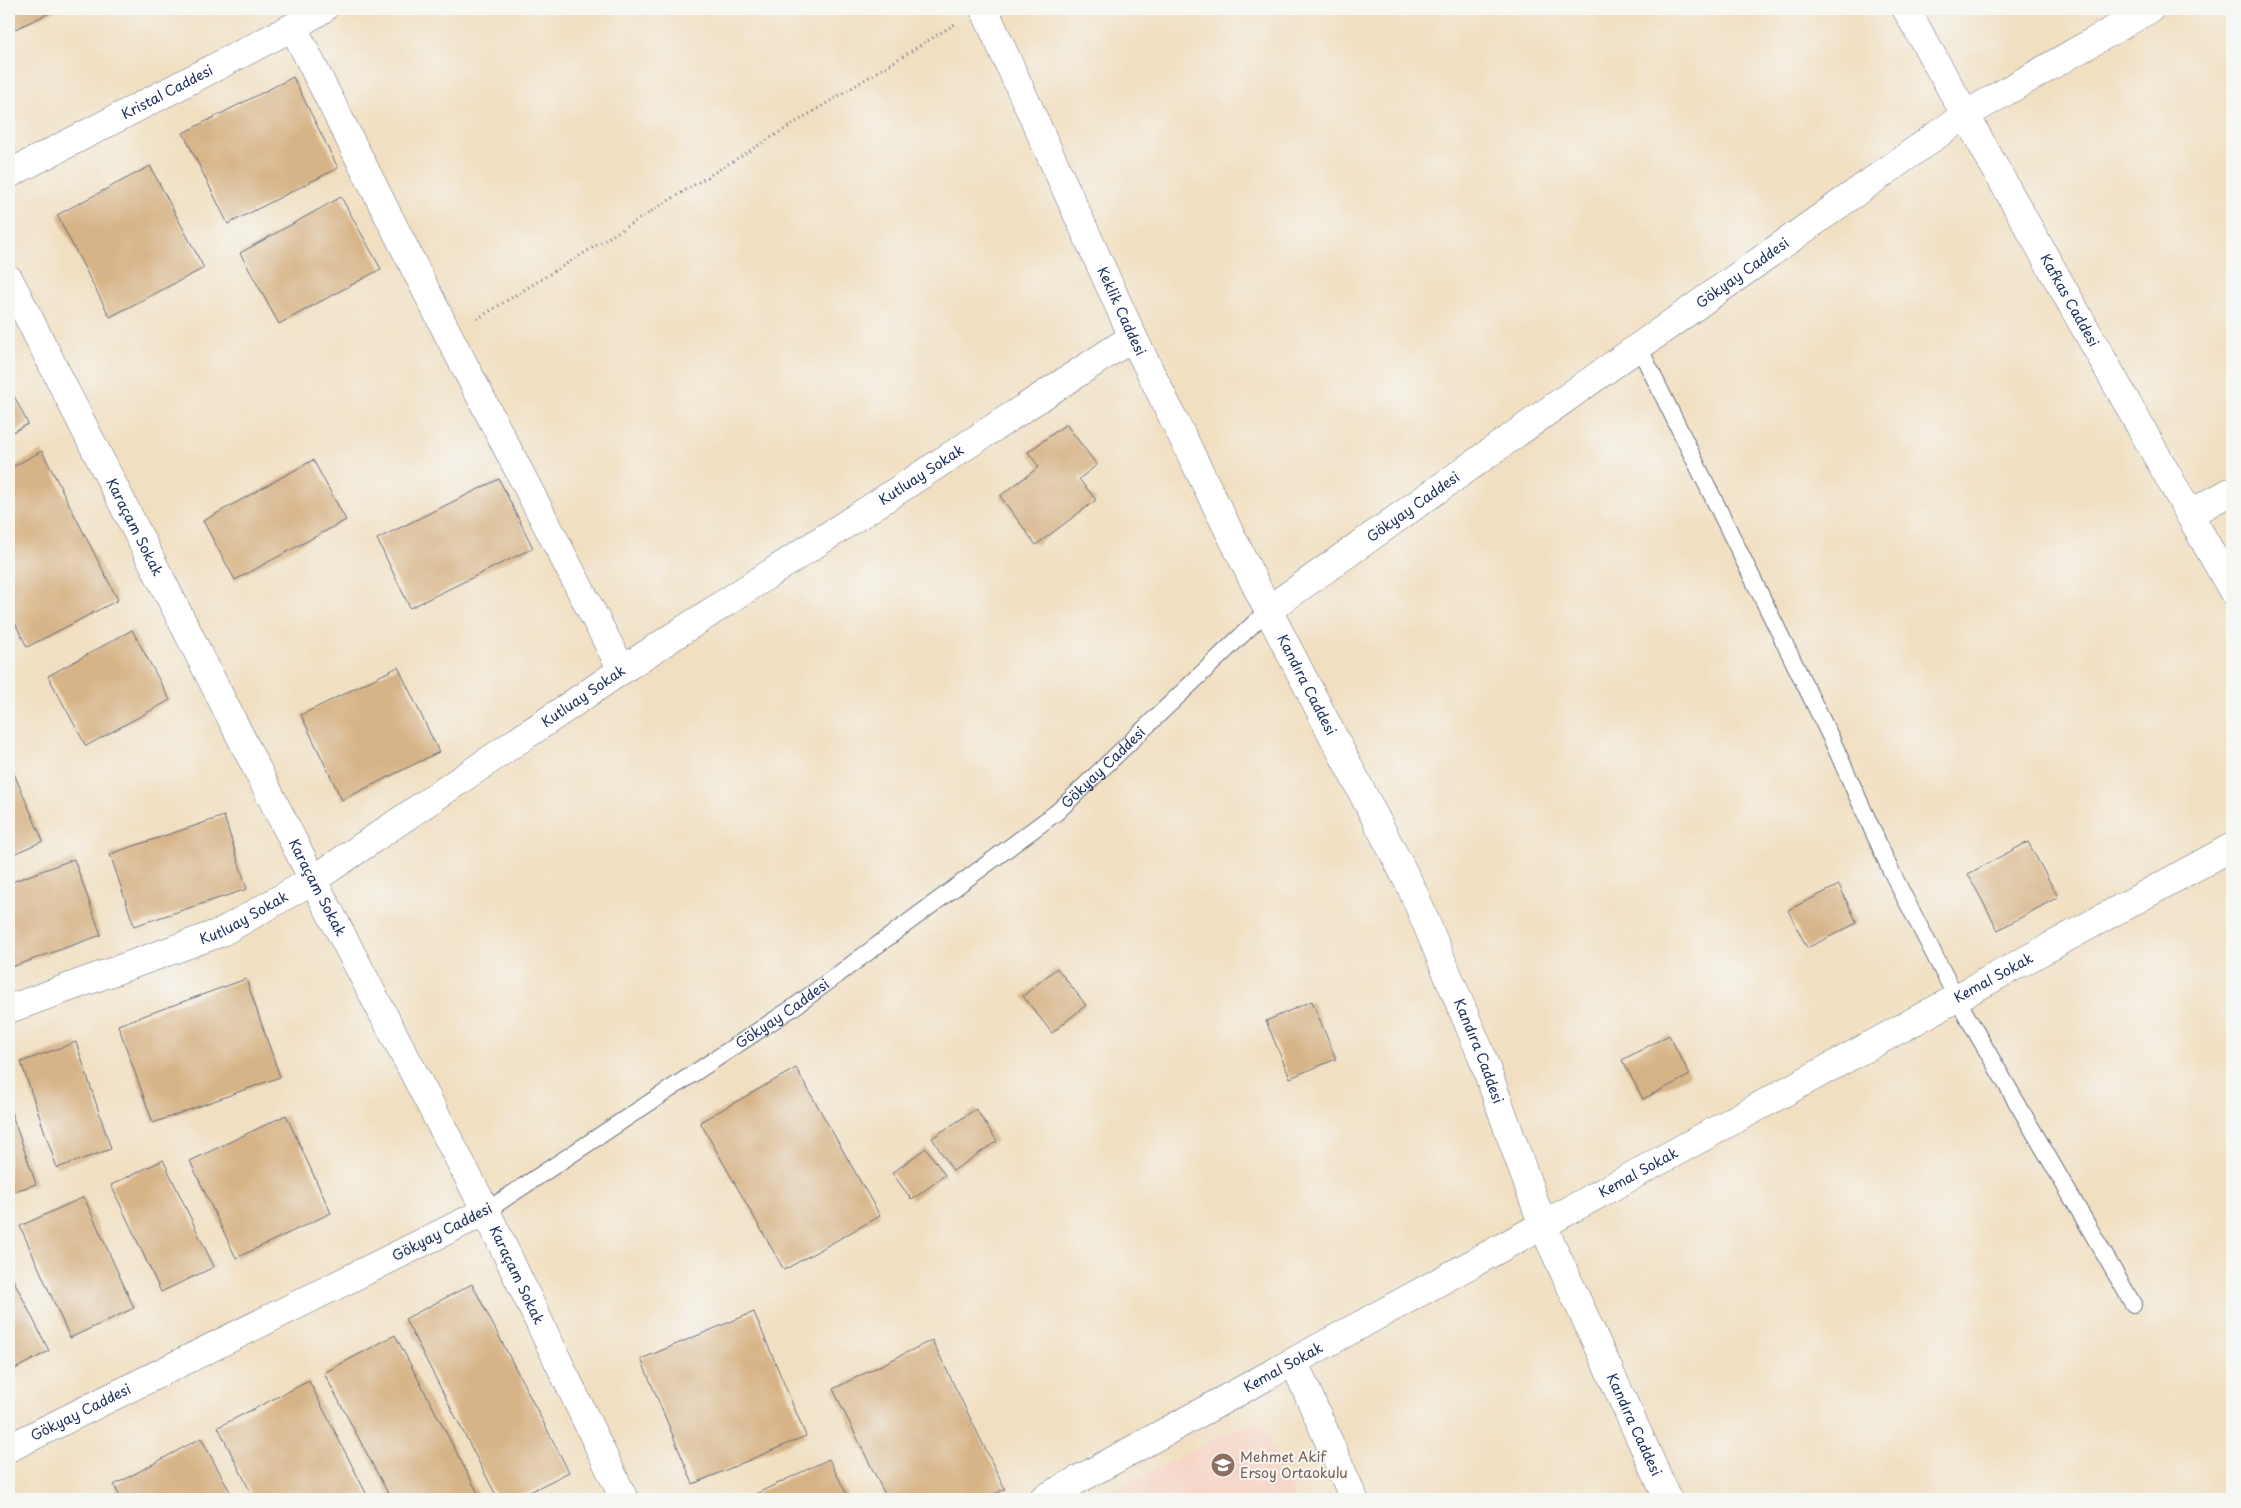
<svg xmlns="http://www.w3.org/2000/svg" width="2241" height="1508" font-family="'Playpen Sans',sans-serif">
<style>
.built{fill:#f6d2c3}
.building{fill:#d7b487}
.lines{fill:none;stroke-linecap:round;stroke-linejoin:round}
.service-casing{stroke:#666d81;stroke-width:18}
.minor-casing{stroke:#666d81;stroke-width:29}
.tertiary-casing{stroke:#666d81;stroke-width:29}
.path{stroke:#666d81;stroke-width:3;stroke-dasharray:1 4;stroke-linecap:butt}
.service{stroke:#fff;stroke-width:16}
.minor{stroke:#fff;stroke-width:28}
.tertiary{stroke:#fff;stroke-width:28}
.labels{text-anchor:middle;stroke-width:4;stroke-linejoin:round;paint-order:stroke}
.street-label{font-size:14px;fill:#1b2f5e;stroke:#f6f6f2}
.education-label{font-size:14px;fill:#785e54;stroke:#f6f6f2;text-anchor:start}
</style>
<rect width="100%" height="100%" fill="#f6f6f2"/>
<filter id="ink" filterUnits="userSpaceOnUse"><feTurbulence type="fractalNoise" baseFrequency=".02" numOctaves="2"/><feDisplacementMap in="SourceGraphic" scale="10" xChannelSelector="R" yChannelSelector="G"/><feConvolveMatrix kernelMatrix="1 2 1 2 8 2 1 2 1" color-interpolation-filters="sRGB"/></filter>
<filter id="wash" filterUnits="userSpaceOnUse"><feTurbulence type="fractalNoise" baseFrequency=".0096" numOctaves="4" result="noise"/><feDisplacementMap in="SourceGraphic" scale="20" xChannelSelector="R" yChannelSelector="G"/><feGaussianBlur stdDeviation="1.12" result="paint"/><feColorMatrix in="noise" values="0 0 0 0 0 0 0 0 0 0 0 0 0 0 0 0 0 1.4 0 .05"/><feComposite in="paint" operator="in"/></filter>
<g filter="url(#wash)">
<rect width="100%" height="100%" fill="#f1dfc1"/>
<path class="built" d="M1255,1424l9,5 33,70h-200l136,-69 13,-5z"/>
<g id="blocks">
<g class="building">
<path d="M9,9h49l-49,23z"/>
<path d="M293,77l45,91 -110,56 -45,-91z"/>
<path d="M150,166l54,102 -94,49 -53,-102z"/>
<path d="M341,197l40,72 -102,55 -39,-71z"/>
<path d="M9,386l19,38 -19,10z"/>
<path d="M1066,424l31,41 -18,14 17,21 -60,45 -36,-49 39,-29 -11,-15z"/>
<path d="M42,451l76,149 -91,47 -18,-36v-142z"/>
<path d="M313,460l33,60 -111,60 -32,-59z"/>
<path d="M499,479l34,69 -123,60 -33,-69z"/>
<path d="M132,630l38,70 -84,46 -38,-70z"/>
<path d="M398,667l41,85 -97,48 -41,-85z"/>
<path d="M9,762l34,79 -34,15z"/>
<path d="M224,816l23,73 -113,37 -24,-72z"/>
<path d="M2028,842l30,55 -60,33 -30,-56z"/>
<path d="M74,859l27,76 -92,33v-85z"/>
<path d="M1839,885l18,38 -50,25 -19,-38z"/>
<path d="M1057,968l29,37 -34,28 -29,-37z"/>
<path d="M246,979l34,98 -127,46 -35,-98z"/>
<path d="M1312,1001l24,58 -46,19 -24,-57z"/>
<path d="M1669,1035l21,40 -47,24 -21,-39z"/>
<path d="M76,1042l35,107 -54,19 -36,-106z"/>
<path d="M796,1068l84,148 -96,54 -84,-148z"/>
<path d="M9,1106l27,78 -27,9z"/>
<path d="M976,1109l21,32 -44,30 -21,-33z"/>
<path d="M286,1115l45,98 -95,45 -46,-97z"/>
<path d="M926,1148l19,27 -33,25 -20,-27z"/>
<path d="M163,1160l51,107 -53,25 -50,-107z"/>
<path d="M84,1197l50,111 -64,30 -50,-112z"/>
<path d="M9,1271l40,80 -40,21z"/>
<path d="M472,1284l97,188 -53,27h-18l-93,-180z"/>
<path d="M754,1312l52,124 -113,48 -52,-125z"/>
<path d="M395,1335l86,164h-90l-67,-126z"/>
<path d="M932,1340l73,149 -21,10h-97l-54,-110z"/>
<path d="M309,1381l60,118h-115l-36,-72z"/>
<path d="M201,1438l33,61h-113l-7,-14z"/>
<path d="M829,1459l20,40h-104z"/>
</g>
</g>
</g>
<g filter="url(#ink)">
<use href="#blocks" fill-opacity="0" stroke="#666d81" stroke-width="1"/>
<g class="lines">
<defs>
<g id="service">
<path d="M1639,347l192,391 59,131 67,130 176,305"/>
<path id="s1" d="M486,1211l308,-204 263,-195 211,-202"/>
</g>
<g id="minor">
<path d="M293,27l156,309 173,334"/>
<path id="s2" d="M9,279l304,601 173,331 138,288"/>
<path d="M2189,514l43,-23"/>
<path id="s3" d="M1268,610l697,-495 185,-106"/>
<path id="s4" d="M9,1009l213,-77 91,-52 309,-210 511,-333"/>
<path d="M1294,1362l60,137"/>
<path id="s5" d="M1043,1499l1189,-652"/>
</g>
<g id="tertiary">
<path id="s6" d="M984,9l149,328 135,273 143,277 70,167 62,172 125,273"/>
<path id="s7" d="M1906,9l326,581"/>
<path id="s8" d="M9,174l284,-147 30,-18"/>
<path id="s9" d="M9,1448l477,-237"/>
</g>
</defs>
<use href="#service" class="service-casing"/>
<use href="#minor" class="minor-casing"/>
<use href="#tertiary" class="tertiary-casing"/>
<path class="path" d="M477,319l478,-295"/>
<use href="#service" class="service"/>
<use href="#minor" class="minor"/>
<use href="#tertiary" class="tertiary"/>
</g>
</g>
<defs>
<symbol id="school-disc" viewBox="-11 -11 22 22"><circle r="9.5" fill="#8d6e63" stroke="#f6f6f2"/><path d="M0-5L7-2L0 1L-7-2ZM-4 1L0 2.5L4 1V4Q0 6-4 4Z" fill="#fff"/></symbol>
</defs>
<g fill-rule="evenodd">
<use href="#school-disc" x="1209" y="1451" width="28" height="28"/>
</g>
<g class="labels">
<g class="street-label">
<text dy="5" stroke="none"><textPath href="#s8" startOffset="178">Kristal Caddesi</textPath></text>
<text dy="5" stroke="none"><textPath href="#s3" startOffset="582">Gökyay Caddesi</textPath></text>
<text dy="5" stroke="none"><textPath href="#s7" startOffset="334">Kafkas Caddesi</textPath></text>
<text dy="5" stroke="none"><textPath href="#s6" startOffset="332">Keklik Caddesi</textPath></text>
<text dy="5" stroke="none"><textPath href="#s4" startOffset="1062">Kutluay Sokak</textPath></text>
<text dy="5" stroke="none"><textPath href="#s3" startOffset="178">Gökyay Caddesi</textPath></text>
<text dy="5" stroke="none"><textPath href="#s2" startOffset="278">Karaçam Sokak</textPath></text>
<text dy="5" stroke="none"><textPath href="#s6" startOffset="749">Kandıra Caddesi</textPath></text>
<text dy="5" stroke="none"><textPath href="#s4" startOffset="658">Kutluay Sokak</textPath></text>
<text dy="5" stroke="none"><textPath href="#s1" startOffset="761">Gökyay Caddesi</textPath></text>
<text dy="5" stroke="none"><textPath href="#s2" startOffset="682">Karaçam Sokak</textPath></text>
<text dy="5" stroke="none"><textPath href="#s4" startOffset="252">Kutluay Sokak</textPath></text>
<text dy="5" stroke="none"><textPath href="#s5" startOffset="1084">Kemal Sokak</textPath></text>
<text dy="5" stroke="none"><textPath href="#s1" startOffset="356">Gökyay Caddesi</textPath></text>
<text dy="5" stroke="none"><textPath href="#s6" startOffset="1154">Kandıra Caddesi</textPath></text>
<text dy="5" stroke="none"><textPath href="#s5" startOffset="679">Kemal Sokak</textPath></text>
<text transform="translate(442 1232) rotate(-27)" y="5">Gökyay Caddesi</text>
<text dy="5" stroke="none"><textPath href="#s2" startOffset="1118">Karaçam Sokak</textPath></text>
<text dy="5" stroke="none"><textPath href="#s5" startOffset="274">Kemal Sokak</textPath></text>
<text dy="5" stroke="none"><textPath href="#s9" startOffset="80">Gökyay Caddesi</textPath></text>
<text dy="5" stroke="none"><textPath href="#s6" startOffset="1559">Kandıra Caddesi</textPath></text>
</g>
<g class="education-label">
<text x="1240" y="1462">Mehmet Akif<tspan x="1240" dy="16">Ersoy Ortaokulu</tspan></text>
</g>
</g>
<rect width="2241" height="1508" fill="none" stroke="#f6f6f2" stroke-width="30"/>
</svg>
